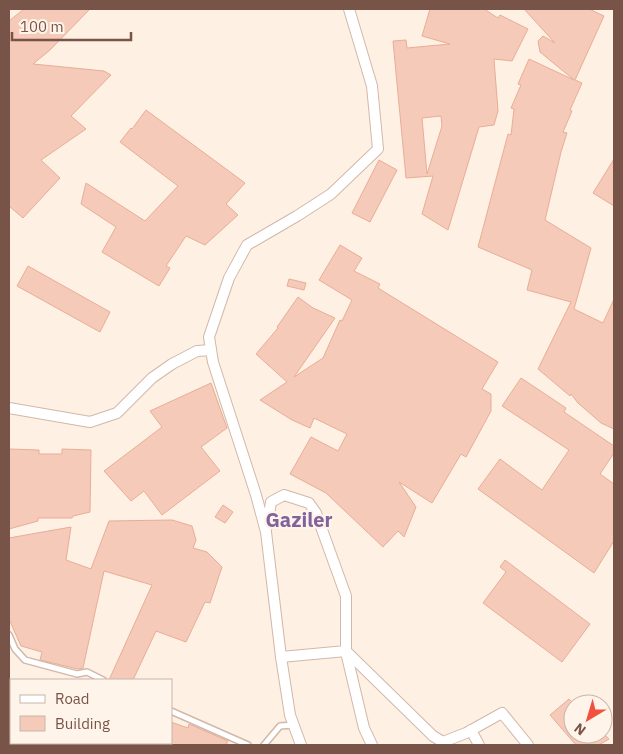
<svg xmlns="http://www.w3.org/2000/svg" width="623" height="754" font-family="'IBM Plex Sans',sans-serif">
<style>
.building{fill:#f5cab8;stroke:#e9ad97;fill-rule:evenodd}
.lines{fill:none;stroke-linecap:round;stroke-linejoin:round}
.lane-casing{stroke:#d2b8ab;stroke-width:8}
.street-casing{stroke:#d2b8ab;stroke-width:12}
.lane{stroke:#fff;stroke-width:5}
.street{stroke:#fff;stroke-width:10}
.labels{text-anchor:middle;stroke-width:4.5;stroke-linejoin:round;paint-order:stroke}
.quarter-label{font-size:20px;font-weight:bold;fill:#82629c;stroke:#fff4ea}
</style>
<rect width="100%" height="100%" fill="#fef0e2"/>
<g class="building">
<path d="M24,9h66l-40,41 -17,14 71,7 7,4 -40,41 15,13 -45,31 19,18 -37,40 -14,-12v-185z"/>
<path d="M430,9h54l14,9 2,-3 28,14 -16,32 -18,-2 4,52 -4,14 -15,2 -31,103 -26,-16 11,-38 -27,2 -13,-137 13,-1 1,8 43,-4 -28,-8zM441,116l1,10 -15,48 -5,-56z"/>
<path d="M524,9h65l15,7 -29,64 7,3 -12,27 2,1 -9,21 4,1 -6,19 -16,68 46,28 -17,61 29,14 11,-24v130l-13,-6 -23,-20 -7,-9 -1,2 -32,-27 33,-67 -44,-12 5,-20 -54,-23 30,-113 3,1 3,-26 -3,-1 10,-23 -3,-1 11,-25 45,21 -34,-28 -2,-11 5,-5 12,7z"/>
<path d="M146,110l99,73 -19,21 12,11 -33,30 -19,-9 -20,30 4,2 -11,18 -57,-34 14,-25 -35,-23 5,-21 59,38 33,-35 -58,-44 11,-14 1,1z"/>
<path d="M614,159v47l-21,-13z"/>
<path d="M379,160l18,10 -27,52 -18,-9z"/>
<path d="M340,245l22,13 -8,13 26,13 -2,4 120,74 -16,27 9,5v17l-25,46 -5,-3 -29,49 -33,-21 17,25 -12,30 -6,-6 -15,16 -57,-54 -36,-19 21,-37 27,14 9,-17 -33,-16 -4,10 -18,-8 -32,-20 27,-18 -31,-28 22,-26 -1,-1 21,-30 15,11 22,10 -41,59 29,-19 17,-38 2,1 10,-21 -33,-20z"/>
<path d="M28,266l82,46 -10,20 -83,-46z"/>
<path d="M289,279l17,4 -2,7 -17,-4z"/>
<path d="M521,378l45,30 -2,4 50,34v7l-14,21 14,10v57l-20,32 -116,-84 22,-30 42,31 27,-40 -67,-44z"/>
<path d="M211,383l16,45 -26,19 19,24 -58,44 -18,-24 -13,10 -27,-30 58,-44 -12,-16z"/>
<path d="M9,449l30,1v4h23v-5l29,1 -1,62 -17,4 -1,2h-34v3l-29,8z"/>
<path d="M223,505l10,7 -8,11 -10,-6z"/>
<path d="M172,520l20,6 4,14 -3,8 14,4 15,15 -12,36 -5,-1 -19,40 -30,-11 -23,49h-24l43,-95 -48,-14 -21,97 -5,1 -38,-9 2,-8 -21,-6 -12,-27v-81l62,-11 -5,33 25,9 18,-48z"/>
<path d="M505,560l85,64 -28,38 -79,-59 23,-31 -6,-5z"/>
<path d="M569,699l4,4v31h31l5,5 -10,6h-23l-26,-30z"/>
<path d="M171,722l17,6 1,-4 7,3 32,14 -2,4h-55z"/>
</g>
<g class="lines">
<defs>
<g id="lane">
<path d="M9,635l6,14 10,11 52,14 10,-2 16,8"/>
<path d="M171,711l77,34"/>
<path d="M264,745l16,-19 13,-1"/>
</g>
<g id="street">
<path d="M9,408l81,14 27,-9 35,-35 20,-14 25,-13 14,-1"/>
<path d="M267,527l4,-25 13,-7 25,8 7,10 30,83v55l-65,6"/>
<path d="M346,651l87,85 10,6 23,-9 36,-20 26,32"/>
<path d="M346,652l18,76 8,17"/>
<path d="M471,730l8,15"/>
<path d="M301,745l-11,-30 -9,-58 -15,-125 -10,-37 -43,-133 -4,-25 20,-59 18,-33 50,-29 34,-22 47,-45 -6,-63 -23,-77"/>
</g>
</defs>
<use href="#lane" class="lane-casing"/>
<use href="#street" class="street-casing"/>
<use href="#lane" class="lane"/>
<use href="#street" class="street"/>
</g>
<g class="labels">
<g class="quarter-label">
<text x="299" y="527">Gaziler</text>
</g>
</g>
<rect width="623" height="754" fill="none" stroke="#785347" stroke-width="20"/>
<rect x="10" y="679" width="162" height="65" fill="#fff4ea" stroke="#c9b4a9"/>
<rect x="20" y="695" width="25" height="8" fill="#ffffff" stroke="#c9b4a9"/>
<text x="55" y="704" font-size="15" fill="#785347">Road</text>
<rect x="20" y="716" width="25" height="15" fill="#f5cab8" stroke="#c9b4a9"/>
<text x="55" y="729" font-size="15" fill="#785347">Building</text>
<g transform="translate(588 719) rotate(218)"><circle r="24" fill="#fff4ea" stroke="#c9b4a9"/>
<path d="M0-4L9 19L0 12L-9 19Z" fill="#f0523f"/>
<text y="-8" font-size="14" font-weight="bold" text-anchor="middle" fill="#785347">N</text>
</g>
<path d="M12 32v8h119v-8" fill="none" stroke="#785347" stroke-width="2.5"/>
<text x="20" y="32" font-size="15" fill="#785347" stroke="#fff4ea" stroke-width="4" paint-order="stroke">100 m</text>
</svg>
